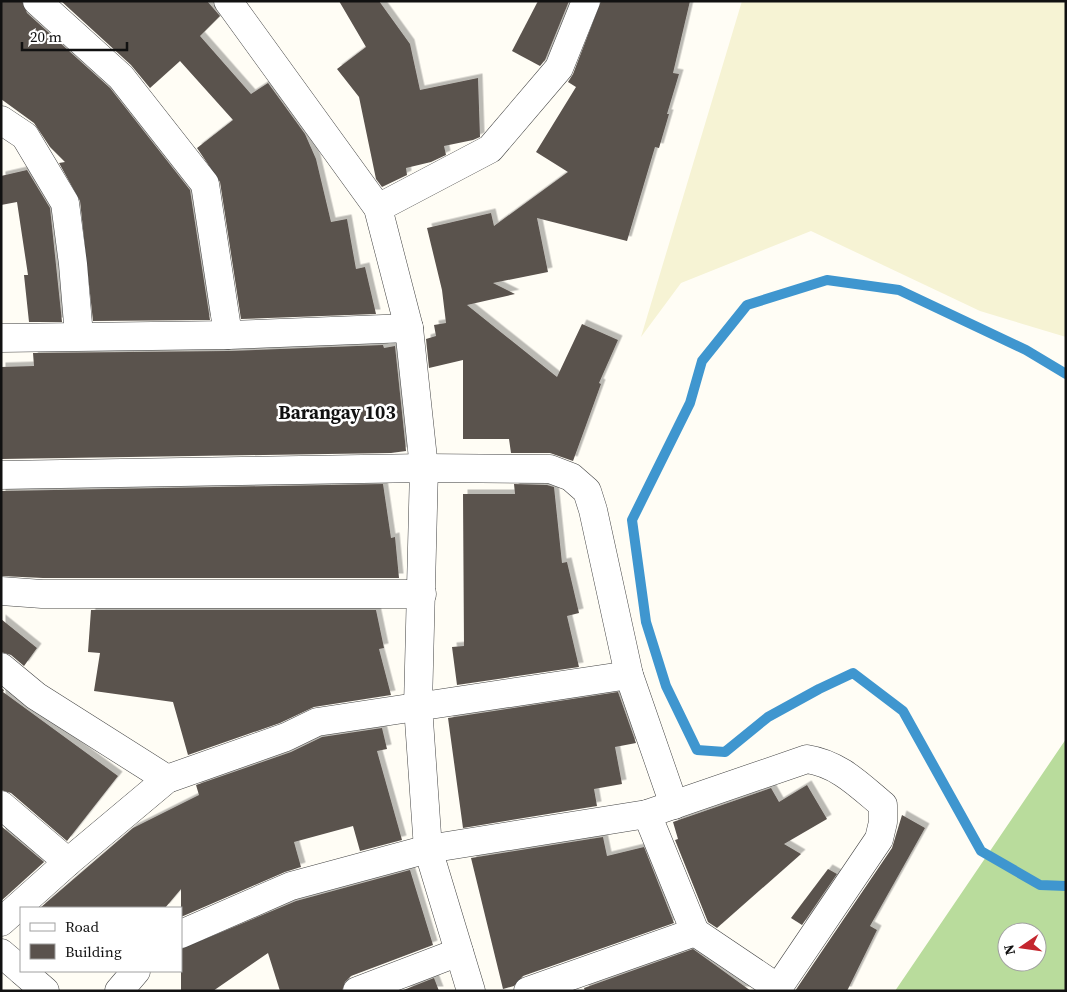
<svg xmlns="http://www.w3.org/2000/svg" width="1067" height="992" font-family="'Source Serif 4',serif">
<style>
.farmland{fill:#f6f3d4}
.forest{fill:#b9dc9c;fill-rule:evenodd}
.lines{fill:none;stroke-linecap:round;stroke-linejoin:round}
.stream{stroke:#3f96cf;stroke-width:10}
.building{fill:#5a524d;filter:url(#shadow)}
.minor-casing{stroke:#444;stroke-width:29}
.minor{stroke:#fff;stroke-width:28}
.labels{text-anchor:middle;stroke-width:5;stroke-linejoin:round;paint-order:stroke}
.quarter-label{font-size:19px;font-weight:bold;fill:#111;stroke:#fff}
</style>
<defs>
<filter id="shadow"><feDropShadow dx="4.5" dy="-4.5" stdDeviation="0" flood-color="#0004"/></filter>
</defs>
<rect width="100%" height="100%" fill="#fffdf5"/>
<path class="farmland" d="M742,1h324v336l-86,-26 -169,-80 -130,52 -40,54z"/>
<path class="forest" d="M1066,739v252h-171zM1007,932h30v30h-30z"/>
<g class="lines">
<path class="stream" d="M1066,374l-40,-24 -127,-60 -72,-10 -80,25 -45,56 -12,42 -58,117 14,102 20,64 31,64 28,2 43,-35 51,-28 34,-16 50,38 78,140 59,34 26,1"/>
</g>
<g class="building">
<path d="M1,1h21l5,12 83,75 80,102 20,130 -117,1 -13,-120 -21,-38 6,-1 -15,-15 -16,-24 -33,-24z"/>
<path d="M61,1h146l13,15 -20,20 51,58 17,-11 37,51 11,25 15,63 16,-3 9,50 9,-2 11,47 -135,5 -21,-137 -23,-34 36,-28 -53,-59 -30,27 -19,-23z"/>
<path d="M339,1h40l31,43 10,46 58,-12 2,59 -7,3 -29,6 2,9 -15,7 -25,6 1,7 -25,12 -6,-8 -17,-82 -22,-28 29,-22z"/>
<path d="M538,1h31l-24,59 -5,6 -28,-15z"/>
<path d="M601,1h89l-17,72 6,1 -12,40h2l-10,34 -4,-1 -28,94 -90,-23 11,54 -55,11 22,11 -48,11 90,72 25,-53 36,16 -19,43 2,1 -28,77 -23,-8h-39l-2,-14h-46v-79l-34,8 -3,-29 10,-3 -2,-11 12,-2 -4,-33 -15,-62 64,-15 3,13 74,-54 -32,-20 40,-65 -8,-5 5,-8z"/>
<path d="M27,170l23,38 12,114h-33l-5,-47h4l-11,-73 -16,3v-29z"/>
<path d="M383,345l1,3 11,-2 11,105 -15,2 -390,6v-92l33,-1 -1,-13 195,-2z"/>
<path d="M383,484l8,54 4,-1 4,41h-356l-42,-2v-85z"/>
<path d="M514,484l33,1 7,2 8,76 5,-1 12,51 -12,3 12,51 -122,18 -5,-38 12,-1 -1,-152h52z"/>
<path d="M91,610h285l8,38 -5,1 12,46 -77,12 -34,16 -92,32 -15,-53 -79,-11 6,-38 -12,-1z"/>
<path d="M1,619l36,29 -13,18 -13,-11 -10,-3z"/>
<path d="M1,688l3,2 -1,2 115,84 -51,65 -56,-48 -10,-3z"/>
<path d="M618,692l18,51 -21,4 7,37 -28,5 3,17 -134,22 -15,-110z"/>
<path d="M382,728l5,21 -10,2 25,89 -42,11 -7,-25 -59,16 7,25 -16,5 -104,45v-28l-16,19h-125l93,-80 66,-33 -3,-10 95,-33 31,-15z"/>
<path d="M807,785l20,34 -43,25 17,10 -84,74 -9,-6 -33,-82 3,-1 -5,-17 98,-34 8,14z"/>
<path d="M902,815l23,13 -55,98 7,4 -30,61h-52l97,-143z"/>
<path d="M1,826l43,36 -43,39z"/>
<path d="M603,837l4,19 37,-9 30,76 -151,53 -9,10 -11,3 -32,-131z"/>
<path d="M828,869l9,5 -35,51 -11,-7z"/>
<path d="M410,870l23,75 -82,31 -6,6 -3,9h-62l-12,-38 -55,38h-32v-42l115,-48z"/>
<path d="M693,949l58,42h-166l-1,-3z"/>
<path d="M434,978l5,13h-38z"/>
</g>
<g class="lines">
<defs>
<g id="minor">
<path d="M37,1l84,76 84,107 23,151"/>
<path d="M228,1l150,207 31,120 15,140 -6,238 10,143 43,142"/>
<path d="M1,120l24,16 40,67 8,61 6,72"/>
<path d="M378,208l112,-59 69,-81 27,-67"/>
<path d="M1,338l227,-3 181,-7"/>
<path d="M1,475l423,-7 126,1 21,8 16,14 6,19 36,165 45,130"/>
<path d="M1,591l41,3h380"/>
<path d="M1,667l35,29 131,83"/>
<path d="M1,805l67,57"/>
<path d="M647,814l48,118 83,56"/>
<path d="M1,922l67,-60 99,-83 119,-42 31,-15 312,-47"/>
<path d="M181,934l110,-48 137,-37 219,-35 160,-55c32,5 52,26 76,46v17l-4,17 -103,152"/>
<path d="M1,953l20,17"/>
<path d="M22,971l23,20"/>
<path d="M119,991l17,-20"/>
<path d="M357,991l102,-39"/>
<path d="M528,991l167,-59"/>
</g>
</defs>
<use href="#minor" class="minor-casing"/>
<use href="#minor" class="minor"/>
</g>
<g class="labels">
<g class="quarter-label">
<text x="337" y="419">Barangay 103</text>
</g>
</g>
<rect width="1067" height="992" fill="none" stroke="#111111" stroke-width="5"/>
<rect x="20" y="907" width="162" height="65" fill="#ffffff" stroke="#a0a0a0"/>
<rect x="30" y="923" width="25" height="8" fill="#ffffff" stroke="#a0a0a0"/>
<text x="65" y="932" font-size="15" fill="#111111">Road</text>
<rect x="30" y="944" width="25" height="15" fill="#5a524d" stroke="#a0a0a0"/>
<text x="65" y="957" font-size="15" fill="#111111">Building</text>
<g transform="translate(1022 947) rotate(257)"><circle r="24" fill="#ffffff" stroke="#a0a0a0"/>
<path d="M0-4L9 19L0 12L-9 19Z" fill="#c4262e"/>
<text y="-8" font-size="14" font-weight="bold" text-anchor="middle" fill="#111111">N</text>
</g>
<path d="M22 42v8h105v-8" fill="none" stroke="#111111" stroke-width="2.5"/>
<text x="30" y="42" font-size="15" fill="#111111" stroke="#ffffff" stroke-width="4" paint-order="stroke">20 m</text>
</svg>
